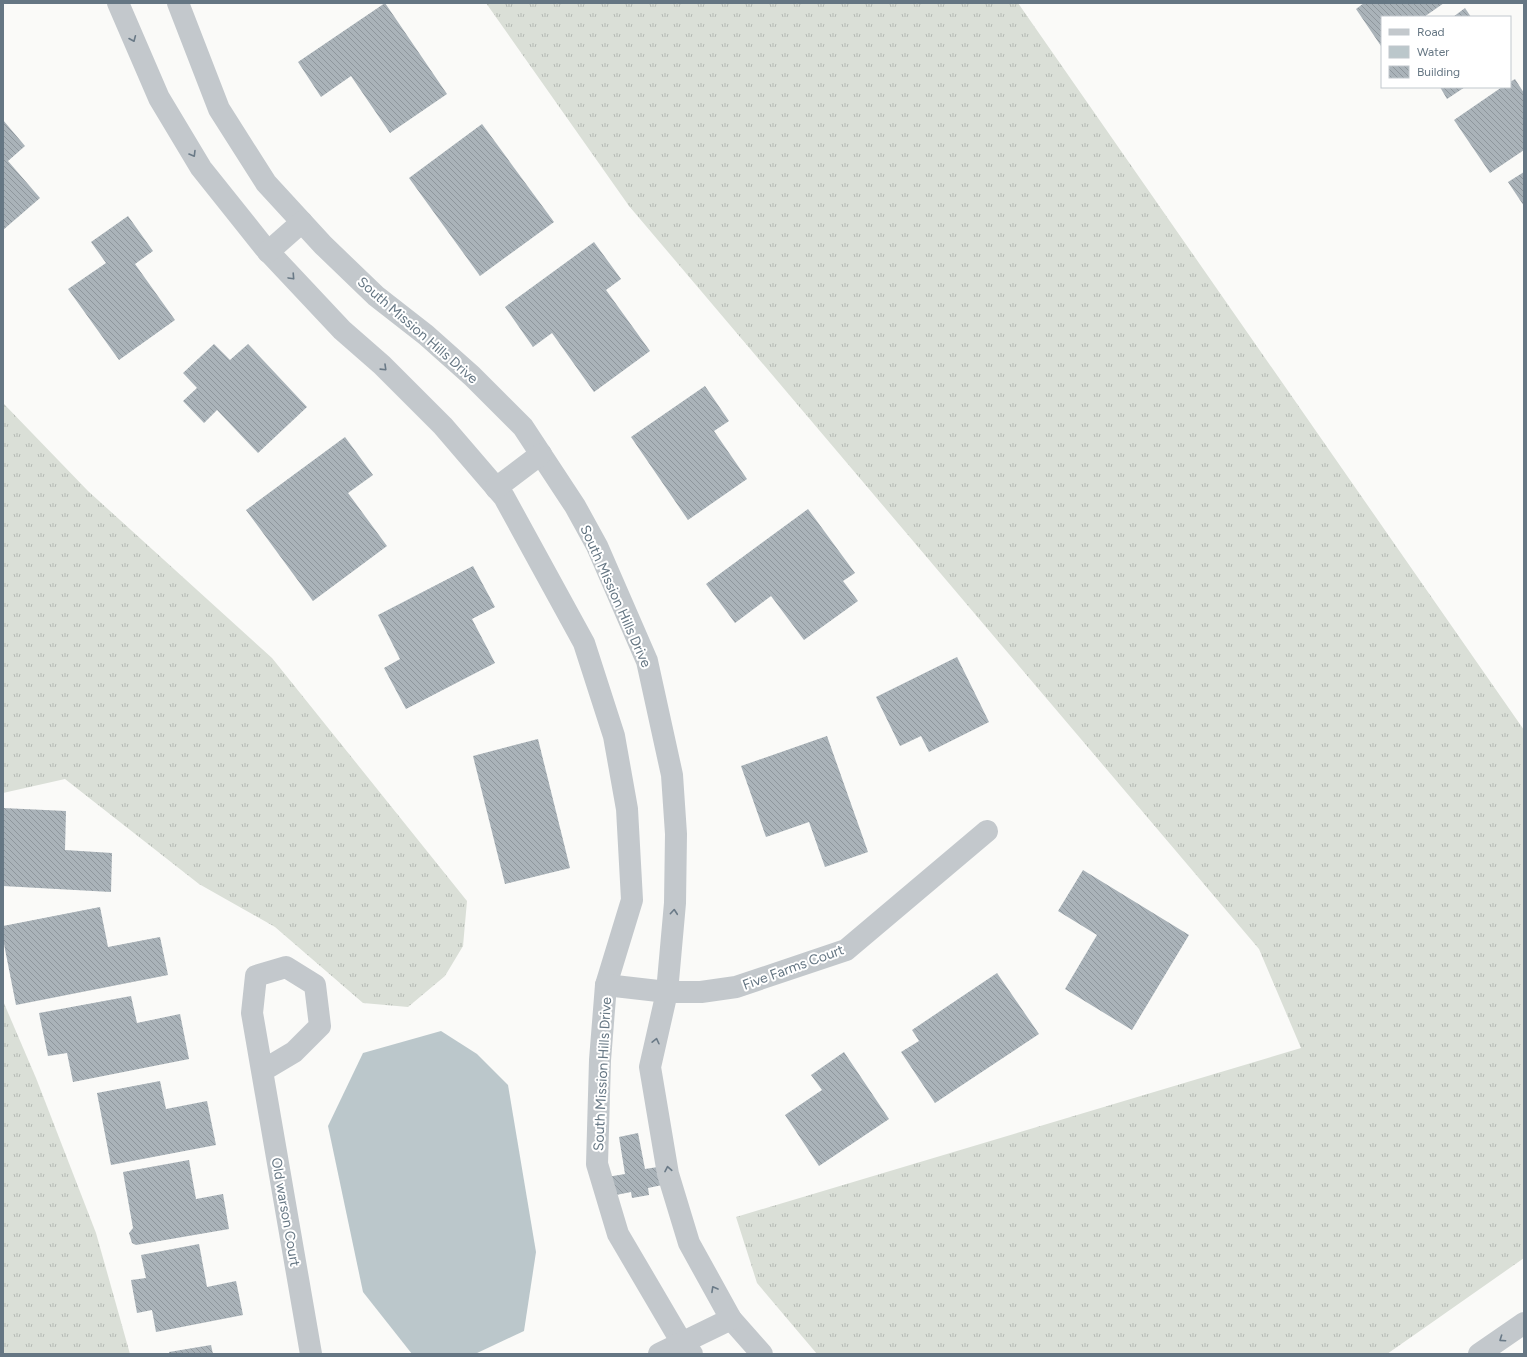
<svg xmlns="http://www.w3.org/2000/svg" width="1527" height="1357" font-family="Figtree,sans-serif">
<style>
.grass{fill:url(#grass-tufts)}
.water{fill:#bbc7cb}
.building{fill:url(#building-back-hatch)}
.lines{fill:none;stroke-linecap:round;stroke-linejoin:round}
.minor{stroke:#c3c8cc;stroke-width:22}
.tertiary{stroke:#c3c8cc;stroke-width:22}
.oneway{stroke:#6a7a87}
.labels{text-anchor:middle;stroke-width:4;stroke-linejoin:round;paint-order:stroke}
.street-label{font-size:14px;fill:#657683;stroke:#fff}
</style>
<defs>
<pattern id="grass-tufts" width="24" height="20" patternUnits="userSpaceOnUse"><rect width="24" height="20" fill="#dadfd7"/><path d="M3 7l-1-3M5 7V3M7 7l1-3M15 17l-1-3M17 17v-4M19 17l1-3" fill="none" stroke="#b4b9b4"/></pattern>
<pattern id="building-back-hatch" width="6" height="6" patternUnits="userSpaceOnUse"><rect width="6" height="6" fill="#aab3b9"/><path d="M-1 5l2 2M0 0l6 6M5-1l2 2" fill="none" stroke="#8e969c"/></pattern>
</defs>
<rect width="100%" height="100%" fill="#fafaf8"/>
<g class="grass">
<path d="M486,3h532l506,727v528l-137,96h-570l-60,-71 -21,-66 565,-169 -42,-99 -630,-743z"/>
<path d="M3,403l85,88 184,167 195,243 -4,45 -18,30 -37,31 -45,-4 -88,-76 -76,-43 -134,-105 -62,14z"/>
<path d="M3,1001l33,77 60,155 34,121h-127z"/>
</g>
<path class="water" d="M441,1031l36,23 31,31 28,167 -12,79 -49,23h-63l-49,-62 -35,-166 35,-73z"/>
<g class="building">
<path d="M385,3l62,91 -57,39 -39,-57 -30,21 -23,-35z"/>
<path d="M1364,3h80l-20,14h-42v28l-1,1 -25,-37z"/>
<path d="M1465,8l6,9h-18z"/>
<path d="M1515,79l9,14v57l-34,23 -36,-53 48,-33h8v-5z"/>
<path d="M1440,87h25l-18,12z"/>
<path d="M3,120l22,26 -17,15 32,37 -37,32z"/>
<path d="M482,124l72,98 -74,54 -71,-98z"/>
<path d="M1524,172v34l-16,-24z"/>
<path d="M128,216l25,35 -18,13 40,56 -56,40 -51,-71 38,-26 -15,-21z"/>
<path d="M594,242l27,37 -15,11 44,61 -56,41 -42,-59 -19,14 -28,-40z"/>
<path d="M214,344l16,16 18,-16 59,63 -49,46 -41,-43 -13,13 -21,-22 14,-13 -14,-15z"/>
<path d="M705,386l24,35 -15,10 33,48 -59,41 -57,-83z"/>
<path d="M345,437l28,38 -25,18 39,53 -74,55 -67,-91z"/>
<path d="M808,509l47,64 -12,8 15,20 -54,39 -33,-44 -36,27 -29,-39z"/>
<path d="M473,566l22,41 -23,12 23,44 -89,46 -22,-41 16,-9 -22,-44z"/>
<path d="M957,657l32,65 -60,30 -8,-16 -21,10 -24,-49z"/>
<path d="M827,736l41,116 -43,15 -16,-45 -43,15 -25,-71z"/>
<path d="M538,739l32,129 -65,16 -32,-128z"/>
<path d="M3,808l63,3 -1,39 47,3 -1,39 -108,-6z"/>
<path d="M1083,870l106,65 -57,95 -67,-41 32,-54 -39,-24z"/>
<path d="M100,907l8,40 52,-10 8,38 -152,30 -13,-66v-13z"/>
<path d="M997,973l42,61 -104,69 -34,-51 18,-11 -7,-11z"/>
<path d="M131,996l6,27 43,-9 9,45 -116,23 -6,-29 -19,3 -9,-43z"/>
<path d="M844,1052l45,67 -70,47 -34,-51 37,-25 -11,-15z"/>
<path d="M160,1081l6,28 41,-8 9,44 -105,20 -14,-72z"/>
<path d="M638,1133l7,36 19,-3 3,18 -19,4 1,7 -17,3 -1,-6 -20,4 -4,-19 18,-3 -6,-37z"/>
<path d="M189,1160l7,39 27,-5 6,35 -93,16 -4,-2 -3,-10 4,-5 -10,-56z"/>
<path d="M199,1244l8,43 29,-6 7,34 -87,17 -4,-22 -15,3 -6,-33 15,-2 -5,-23z"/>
<path d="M211,1345l2,9h-44v-2z"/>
</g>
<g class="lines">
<g class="minor">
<path d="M118,3l41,95 42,70 63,79 78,83 40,35 61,61 61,71 80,146 30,93 13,73 5,91 -26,85 -6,75 -3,104 21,70 64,109 10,11"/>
<path d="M178,3l41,106 47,74 57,62 53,51 50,39 46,41 51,51 52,79 22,40 50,115 25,114 4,59 -1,69 -8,89 -17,75 18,107 21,69 42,76 31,35"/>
<path d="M268,252l34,-30"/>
<path d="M496,488l45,-34"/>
<path d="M606,985l61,7h34l35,-5 110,-37 141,-119"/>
<path d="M262,1071l32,-19 26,-26 -5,-41 -29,-18 -30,9 -4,37 59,341"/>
<path d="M659,1354l72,-35"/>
</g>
<path class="tertiary" d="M1479,1354l45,-31"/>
</g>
<defs><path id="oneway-chevron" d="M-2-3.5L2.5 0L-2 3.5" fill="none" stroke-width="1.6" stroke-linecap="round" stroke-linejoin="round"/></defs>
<g class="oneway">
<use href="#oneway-chevron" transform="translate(133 39) rotate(67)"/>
<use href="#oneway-chevron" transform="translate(193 154) rotate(59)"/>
<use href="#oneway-chevron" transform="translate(292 277) rotate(47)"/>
<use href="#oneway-chevron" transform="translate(384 368) rotate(44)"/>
<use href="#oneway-chevron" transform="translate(674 912) rotate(-85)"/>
<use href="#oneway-chevron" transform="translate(656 1041) rotate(-77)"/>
<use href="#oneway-chevron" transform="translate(668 1169) rotate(-101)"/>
<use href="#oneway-chevron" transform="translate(714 1289) rotate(-119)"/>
<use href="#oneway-chevron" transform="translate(1502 1339) rotate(146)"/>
</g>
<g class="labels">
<g class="street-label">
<text transform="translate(418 330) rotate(41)" y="5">South Mission Hills Drive</text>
<text transform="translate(616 596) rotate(66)" y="5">South Mission Hills Drive</text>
<text transform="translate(793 967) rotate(-20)" y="5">Five Farms Court</text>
<text transform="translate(602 1074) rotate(-87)" y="5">South Mission Hills Drive</text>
<text transform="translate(286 1212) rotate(80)" y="5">Old warson Court</text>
</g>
</g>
<rect width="1527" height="1357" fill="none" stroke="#657683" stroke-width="8"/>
<rect x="1381" y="16" width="130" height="72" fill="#ffffff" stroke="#c1c8cd"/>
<rect x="1389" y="29" width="20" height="6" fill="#c3c8cc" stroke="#c1c8cd"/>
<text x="1417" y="36" font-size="12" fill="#657683">Road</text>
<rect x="1389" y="46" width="20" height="12" fill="#bbc7cb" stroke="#c1c8cd"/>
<text x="1417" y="56" font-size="12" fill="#657683">Water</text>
<rect x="1389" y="66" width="20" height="12" fill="url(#building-back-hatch)" stroke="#c1c8cd"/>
<text x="1417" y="76" font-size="12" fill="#657683">Building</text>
</svg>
